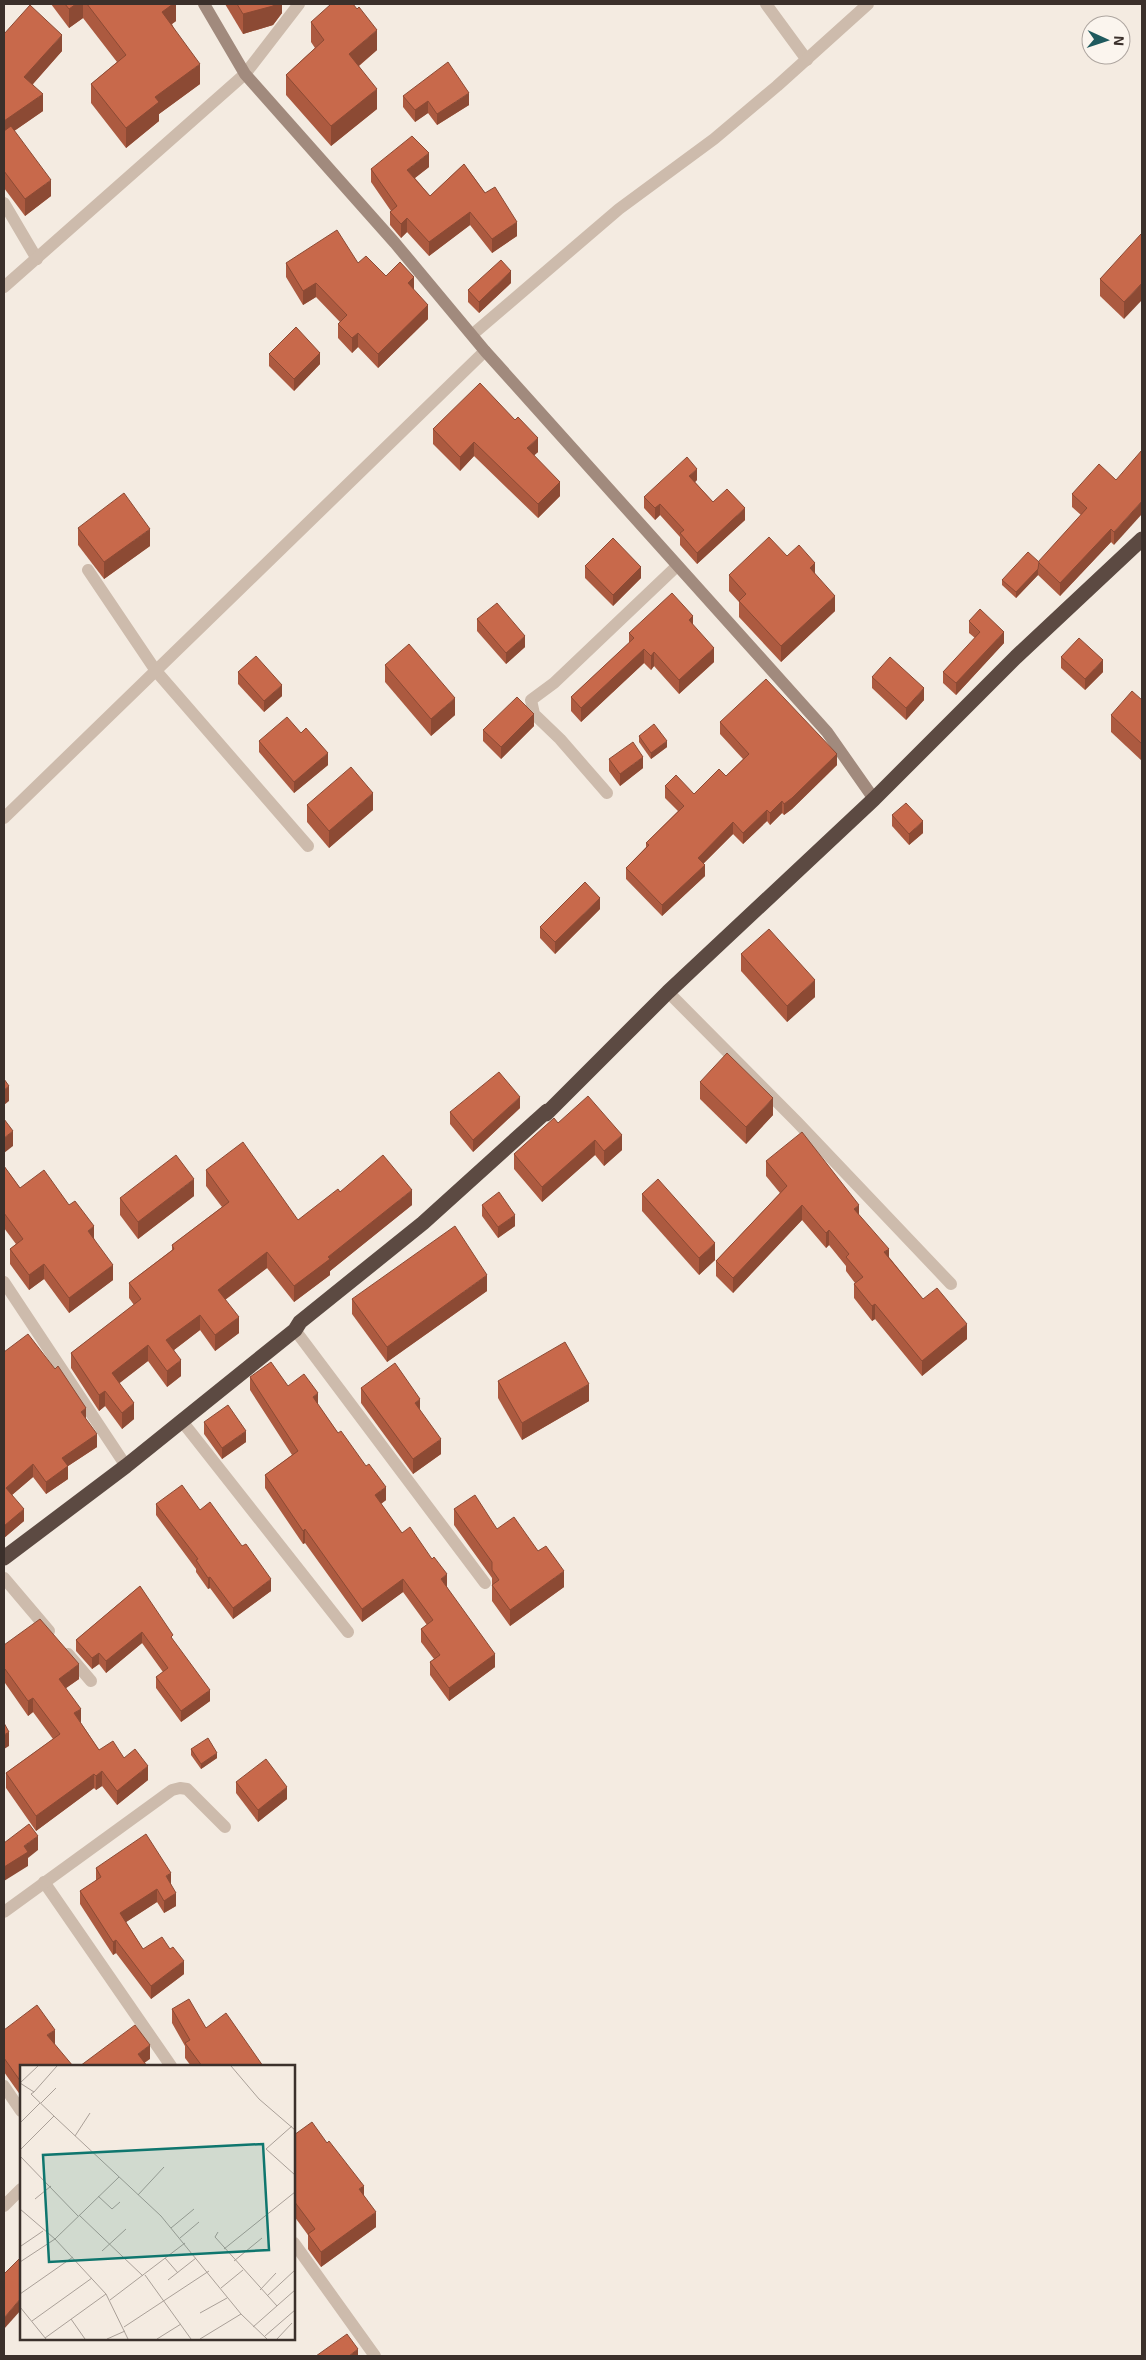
<svg xmlns="http://www.w3.org/2000/svg" width="1146" height="2360" font-family="'Exo 2',sans-serif">
<style>
.lines{fill:none;stroke-linecap:round;stroke-linejoin:round}
.street{stroke:#cdbbac;stroke-width:12}
.secondary{stroke:#a18a7d;stroke-width:12}
.highway{stroke:#5c4a42;stroke-width:15}
.wall{fill:#ac5a40}
.shaded-wall{fill:#8c4a34}
.building{fill:#c8694b;stroke:#8c4a34}
.inset-road{fill:none;stroke:#aaa098;stroke-width:1}
.view{fill:#0f766e;fill-opacity:0.15;stroke:#0f766e;stroke-width:2.5}
.inset-edge{fill:none;stroke:#3b302b;stroke-width:2.5}
</style>
<rect width="100%" height="100%" fill="#f4ebe1"/>
<g class="lines">
<g class="street">
<path d="M766,4l41,56"/>
<path d="M4,203l33,56"/>
<path d="M4,287l241,-213 54,-70"/>
<path d="M473,334l146,-125 95,-70 63,-53 91,-82"/>
<path d="M88,570l68,101 152,175"/>
<path d="M607,793l-47,-54 -26,-25 -3,-14 23,-17 123,-117"/>
<path d="M4,818l481,-467"/>
<path d="M668,992l129,130 154,162"/>
<path d="M4,1282l122,184"/>
<path d="M295,1330l190,253"/>
<path d="M181,1420l167,212"/>
<path d="M4,1578l45,53"/>
<path d="M68,1654l23,27"/>
<path d="M44,1882l127,184"/>
<path d="M4,1912l168,-122 8,-2 7,1 38,38"/>
<path d="M4,2086l17,25"/>
<path d="M4,2206l17,-17"/>
<path d="M294,2243l81,113"/>
</g>
<path class="secondary" d="M204,4l41,70 150,169 90,108 342,381 47,67"/>
<path class="highway" d="M4,1558l122,-92 169,-136 5,-8 123,-99 124,-112 -1,3 122,-122 206,-193 142,-142 126,-118"/>
</g>
<g class="wall">
<path d="M51,4h125v17l-4,3 28,60 -41,30v7l-33,27 -35,-45v-19l26,-22 -34,-44 -14,10z"/>
<path d="M225,4h57v9l-9,12 -30,9z"/>
<path d="M311,22l66,28 -18,16 18,43 -46,37 -45,-51v-20l29,-27 -4,-6z"/>
<path d="M4,34l58,17 -29,33 10,27 -29,20 37,65 -26,20 -21,-28z"/>
<path d="M403,96l66,9 -32,20 -9,-12 -13,9 -12,-15z"/>
<path d="M464,164l53,72 -25,17 -22,-28 -41,31 -22,-24 -6,6 -11,-13v-13l1,-1 -20,-29v-13l58,-2 -14,11 15,18z"/>
<path d="M1142,236l-18,83 -24,-23v-17z"/>
<path d="M286,263h72l56,28 14,28 -50,49 -20,-21 -6,6 -14,-15v-14l2,-2 -24,-25 -13,8 -17,-28z"/>
<path d="M511,283l-32,30 -11,-11v-12z"/>
<path d="M269,354l51,10 -26,27 -25,-25z"/>
<path d="M433,429l105,23 -4,3 26,41 -22,22 -64,-62 -14,15 -27,-27z"/>
<path d="M697,480l-2,2 18,20 32,18 -48,44 -17,-19v-8l-20,-22 -5,5 -11,-12v-11z"/>
<path d="M1116,480l-2,65 -3,-3 -51,54 -22,-21 -22,23 -14,-13v-5l37,-18 42,-47 -9,-8v-13z"/>
<path d="M78,528l72,18 -46,33 -26,-34z"/>
<path d="M787,556l28,18 20,37 -54,51 -42,-45v-15l-10,-11v-16z"/>
<path d="M585,566l56,12 -28,28 -28,-28z"/>
<path d="M477,619l48,28 -19,17 -29,-33z"/>
<path d="M969,621l35,22 -48,52 -13,-12v-11l32,-34 -6,-5z"/>
<path d="M693,625l21,37 -35,32 -25,-28 -3,4 -7,-7 -63,59 -10,-11v-14l58,-54v-10z"/>
<path d="M1061,657l42,15 -18,18 -24,-22z"/>
<path d="M385,665l70,50 -24,21 -46,-54z"/>
<path d="M238,672l44,24 -18,16 -26,-28z"/>
<path d="M872,677l52,23 -18,20 -34,-32z"/>
<path d="M1142,700v61l-31,-29v-17z"/>
<path d="M720,722l117,43 -45,44 -8,6 -2,-2 -12,12 -3,-4 -24,23 -10,-10 -30,30 2,12 -43,40 -36,-37v-11l20,-21v-4l32,-32 -13,-13v-12l29,8 32,-18 17,-17 -23,-25z"/>
<path d="M534,726l-33,33 -18,-18v-11z"/>
<path d="M301,733l27,32 -34,28 -35,-41v-11z"/>
<path d="M639,736l28,11 -16,12 -12,-17z"/>
<path d="M609,759l34,9 -23,18 -11,-15z"/>
<path d="M307,805l66,5 -44,38 -22,-26z"/>
<path d="M892,815l31,18 -14,12 -17,-19z"/>
<path d="M600,909l-45,45 -15,-16v-11z"/>
<path d="M741,954l74,43 -28,25 -46,-51z"/>
<path d="M700,1082l73,33 -27,29 -46,-45z"/>
<path d="M520,1108l-47,44 -23,-28v-12z"/>
<path d="M558,1123l64,27 -18,16 -9,-11 -53,47 -28,-33v-15z"/>
<path d="M766,1161l93,54 30,42 34,42 44,40 -45,37 -47,-57 -3,2 -18,-23v-14l1,-1 -9,-12v-5l-17,-21 -3,3 -24,-28 -69,73 -17,-17v-15l64,-68 -14,-17z"/>
<path d="M4,1166l16,22 74,50 19,42 -44,33 -25,-34 -15,11 -19,-26v-15l6,-5 -12,-16z"/>
<path d="M206,1170l92,50 42,-28 72,13 -82,66v4l-36,27 -27,-34 -42,32 14,33 -24,18 -15,-21 -26,20 7,26 -14,11 -19,-26 -29,22 15,36 -12,10 -17,-23 -6,5 -28,-43v-15l63,-48 -5,-7v-15l43,-33v-5l50,-38 -16,-21z"/>
<path d="M642,1194l73,66 -16,15 -57,-64z"/>
<path d="M194,1196l-56,43 -18,-24v-17z"/>
<path d="M482,1205l33,21 -17,12 -16,-22z"/>
<path d="M487,1291l-100,71 -35,-48v-15z"/>
<path d="M4,1352l82,67 11,28 -29,19v13l-22,15 -13,-17 -21,18 12,26 -20,17z"/>
<path d="M250,1377l68,28 68,95 -5,4 21,29 45,54 48,80 -46,34 -19,-26v-13l4,-3 -13,-17v-13l6,-4 -24,-33 -41,30 -57,-79 -2,1 -38,-56v-13l27,-20 -42,-65z"/>
<path d="M498,1381l91,20 -67,39 -24,-42z"/>
<path d="M361,1388l59,23 21,43 -28,20 -52,-71z"/>
<path d="M204,1422l42,20 -24,17 -18,-25z"/>
<path d="M156,1504l44,6 71,81 -38,28 -23,-31 -2,1 -12,-17v-3l-40,-54z"/>
<path d="M454,1509l43,20 67,58 -54,39 -18,-25v-23l-38,-53z"/>
<path d="M140,1586l70,115 -29,21 -25,-34v-11l7,-5 -21,-29 -36,30 -7,-9 -7,5 -16,-18v-11z"/>
<path d="M4,1645l75,34 -13,9 15,35 18,27 25,8 24,22 -31,25 -15,-19 -6,4 -2,-2 -58,43 -30,-43v-15l47,-34 -20,-27 -5,4 -23,-33 -1,1z"/>
<path d="M191,1749l26,9 -16,11 -10,-14z"/>
<path d="M236,1782l51,17 -29,23 -22,-29z"/>
<path d="M96,1868l75,16 5,22 -12,7 -7,-11 -31,20 17,27 41,25 -33,25 -35,-46 -3,2 -33,-51v-13l16,-10z"/>
<path d="M172,2009l34,19 57,38h-72l-6,-8v-12l-13,-23z"/>
<path d="M4,2030l51,14 -34,22v30l-17,-24z"/>
<path d="M294,2135l82,92 -55,40 -13,-18v-14l-14,-19z"/>
</g>
<g class="shaded-wall">
<path d="M76,4h7v14l-14,10v-19z"/>
<path d="M173,4h3v17l-14,10v-19z"/>
<path d="M274,4h8v9l-9,12 -30,9v-20z"/>
<path d="M377,30v20l-28,24v-20z"/>
<path d="M62,35v16l-38,43v-17z"/>
<path d="M200,64v20l-41,30v7l-33,27v-20l29,-31z"/>
<path d="M377,89v20l-46,37v-20z"/>
<path d="M469,93v12l-32,20v-11z"/>
<path d="M43,94v17l-39,27v-17z"/>
<path d="M428,101v12l-13,9v-12z"/>
<path d="M429,153v14l-22,17v-14z"/>
<path d="M51,180v16l-26,20v-17z"/>
<path d="M470,212v13l-41,31v-14z"/>
<path d="M407,218v14l-6,6v-14z"/>
<path d="M517,222v14l-25,17v-14z"/>
<path d="M511,271v12l-32,30v-11z"/>
<path d="M414,277v14l-6,-8z"/>
<path d="M316,283v14l-13,8v-14z"/>
<path d="M1142,283v17l-18,19v-17z"/>
<path d="M428,305v14l-50,49v-14z"/>
<path d="M358,333v14l-6,6v-15z"/>
<path d="M320,353v11l-26,27v-12z"/>
<path d="M538,438v14l-11,10v-14z"/>
<path d="M474,442v14l-14,15v-14z"/>
<path d="M697,469v11l-8,8v-12z"/>
<path d="M560,482v14l-22,22v-14z"/>
<path d="M1142,501v13l-28,31v-13z"/>
<path d="M660,504v11l-5,5v-12z"/>
<path d="M745,508v12l-48,44v-11z"/>
<path d="M150,529v17l-46,33v-17z"/>
<path d="M1111,529v13l-51,54v-13z"/>
<path d="M815,563v16l-5,-11z"/>
<path d="M641,567v11l-28,28v-11z"/>
<path d="M1038,569v6l-22,23v-6z"/>
<path d="M835,596v15l-54,51v-16z"/>
<path d="M693,616v14l-4,-10z"/>
<path d="M1004,632v11l-48,52v-12z"/>
<path d="M525,636v11l-19,17v-11z"/>
<path d="M714,648v14l-35,32v-14z"/>
<path d="M644,649v14l-63,59v-14z"/>
<path d="M654,652v14l-3,4v-14z"/>
<path d="M1103,660v12l-18,18v-11z"/>
<path d="M282,685v11l-18,16v-11z"/>
<path d="M924,688v12l-18,20v-12z"/>
<path d="M455,698v17l-24,21v-17z"/>
<path d="M534,714v12l-33,33v-12z"/>
<path d="M667,741v6l-16,12v-6z"/>
<path d="M328,753v12l-34,28v-11z"/>
<path d="M837,754v11l-45,44 -8,6v-11z"/>
<path d="M643,757v11l-23,18v-12z"/>
<path d="M373,793v17l-44,38v-17z"/>
<path d="M782,801v12l-12,12v-12z"/>
<path d="M767,810v11l-24,23v-11z"/>
<path d="M923,821v12l-14,12v-11z"/>
<path d="M733,822v12l-35,35v-11z"/>
<path d="M705,865v11l-43,40v-11z"/>
<path d="M600,898v11l-45,45v-12z"/>
<path d="M815,980v17l-28,25v-16z"/>
<path d="M9,1086v15l-5,4v-15z"/>
<path d="M520,1097v11l-47,44v-12z"/>
<path d="M773,1098v17l-27,29v-17z"/>
<path d="M13,1131v15l-9,7v-15z"/>
<path d="M622,1135v15l-18,16v-15z"/>
<path d="M595,1140v15l-53,47v-15z"/>
<path d="M194,1179v17l-56,43v-17z"/>
<path d="M412,1190v15l-82,66v4l-36,27v-16l34,-29z"/>
<path d="M802,1205v15l-69,73v-15z"/>
<path d="M859,1205v15l-5,-11z"/>
<path d="M515,1215v11l-17,12v-11z"/>
<path d="M94,1226v16l-6,-11z"/>
<path d="M829,1230v15l-3,3v-15z"/>
<path d="M715,1243v17l-16,15v-17z"/>
<path d="M889,1249v15l-5,-12z"/>
<path d="M267,1252v16l-49,37v-15z"/>
<path d="M44,1264v15l-15,11v-15z"/>
<path d="M113,1265v15l-44,33v-15z"/>
<path d="M487,1275v16l-100,71v-15z"/>
<path d="M875,1304v15l-3,2v-15z"/>
<path d="M200,1315v15l-34,26v-16z"/>
<path d="M239,1317v16l-24,18v-16z"/>
<path d="M967,1324v15l-45,37v-15z"/>
<path d="M148,1345v16l-36,28v-16z"/>
<path d="M181,1360v16l-14,11v-16z"/>
<path d="M589,1384v17l-67,39v-17z"/>
<path d="M105,1391v15l-6,5v-16z"/>
<path d="M318,1393v14l-5,-10z"/>
<path d="M420,1399v15l-5,-11z"/>
<path d="M134,1403v16l-12,10v-16z"/>
<path d="M86,1408v12l-5,-8z"/>
<path d="M246,1431v11l-24,17v-11z"/>
<path d="M97,1434v13l-35,23v-12z"/>
<path d="M441,1439v15l-28,20v-15z"/>
<path d="M33,1464v13l-27,23v-12z"/>
<path d="M68,1466v13l-22,15v-12z"/>
<path d="M386,1487v13l-11,8v-13z"/>
<path d="M24,1509v12l-20,17v-12z"/>
<path d="M305,1529v14l-2,1v-13z"/>
<path d="M564,1571v16l-54,39v-16z"/>
<path d="M447,1574v14l-6,-9z"/>
<path d="M210,1577v11l-2,1v-11z"/>
<path d="M271,1579v12l-38,28v-11z"/>
<path d="M403,1579v13l-41,30v-13z"/>
<path d="M142,1632v11l-36,30v-12z"/>
<path d="M99,1653v11l-7,5v-11z"/>
<path d="M495,1654v13l-46,34v-13z"/>
<path d="M79,1664v15l-20,14v-14z"/>
<path d="M4,1669h1v14l-1,1z"/>
<path d="M210,1690v11l-29,21v-11z"/>
<path d="M33,1698v14l-5,4v-15z"/>
<path d="M81,1709v14l-7,-10z"/>
<path d="M9,1732v14l-5,3v-14z"/>
<path d="M217,1753v5l-16,11v-5z"/>
<path d="M148,1766v14l-31,25v-14z"/>
<path d="M102,1771v15l-6,4v-14z"/>
<path d="M94,1774v14l-58,43v-15z"/>
<path d="M287,1787v12l-29,23v-12z"/>
<path d="M38,1836v14l-10,8v8l-24,15v-14l20,-21z"/>
<path d="M171,1873v13l-5,-10z"/>
<path d="M157,1889v13l-37,24v-13z"/>
<path d="M176,1893v13l-12,7v-12z"/>
<path d="M116,1940v13l-3,2v-13z"/>
<path d="M184,1961v13l-33,25v-13z"/>
<path d="M55,2030v14l-8,5v-14z"/>
<path d="M150,2045v14l-10,7 -2,-12z"/>
<path d="M364,2186v15l-5,-12z"/>
<path d="M376,2212v15l-55,40v-15z"/>
<path d="M21,2298v12l-17,19v-11z"/>
<path d="M358,2349v7h-9z"/>
</g>
<g class="building">
<path d="M65,4h11l-7,5z"/>
<path d="M87,4h86l-11,8 38,52 -45,33 4,5 -33,26 -35,-44 35,-29z"/>
<path d="M237,4h37l-1,2 -30,8z"/>
<path d="M331,4h22l4,5 2,-2 18,23 -28,24 28,35 -46,37 -45,-51 38,-35 -13,-18z"/>
<path d="M30,5l32,30 -38,42 19,17 -39,27v-87z"/>
<path d="M448,62l21,31 -32,21 -9,-13 -13,9 -12,-14z"/>
<path d="M11,126l40,54 -26,19 -21,-28v-40z"/>
<path d="M412,136l17,17 -22,17 23,26 34,-32 21,29 10,-6 22,35 -25,17 -22,-27 -41,30 -22,-24 -6,6 -11,-12 7,-6 -26,-37z"/>
<path d="M337,230l21,33 8,-7 20,20 14,-14 14,15 -6,6 20,22 -50,49 -20,-21 -6,5 -14,-14 9,-9 -31,-32 -13,8 -17,-28z"/>
<path d="M1141,234l1,2v47l-18,19 -24,-23z"/>
<path d="M501,260l10,11 -32,31 -11,-12z"/>
<path d="M296,327l24,26 -26,26 -25,-25z"/>
<path d="M480,383l35,37 3,-3 20,21 -11,10 33,34 -22,22 -64,-62 -14,15 -27,-28z"/>
<path d="M1142,450v51l-28,31 -3,-3 -51,54 -22,-21 49,-54 -15,-14 27,-30 17,16z"/>
<path d="M687,457l10,12 -8,7 24,26 14,-13 18,19 -48,45 -17,-20 4,-3 -24,-26 -5,4 -11,-11z"/>
<path d="M124,493l26,36 -46,33 -26,-34z"/>
<path d="M769,537l18,19 12,-11 16,18 -5,5 25,28 -54,50 -42,-45 7,-7 -17,-19z"/>
<path d="M613,538l28,29 -28,28 -28,-29z"/>
<path d="M1028,552l11,10 -1,7 -22,23 -14,-12z"/>
<path d="M672,593l21,23 -4,4 25,28 -35,32 -25,-28 -3,4 -7,-7 -63,59 -10,-11 63,-59 -5,-5z"/>
<path d="M497,603l28,33 -19,17 -29,-34z"/>
<path d="M980,609l24,23 -48,51 -13,-11 37,-40 -11,-11z"/>
<path d="M1079,638l24,22 -18,19 -24,-22z"/>
<path d="M409,644l46,54 -24,21 -46,-54z"/>
<path d="M256,656l26,29 -18,16 -26,-29z"/>
<path d="M890,657l34,31 -18,20 -34,-31z"/>
<path d="M766,679l71,75 -45,44 -8,6 -2,-3 -12,12 -3,-3 -24,23 -10,-11 -35,36 7,7 -43,40 -36,-37 23,-23 -3,-2 38,-37 -19,-20 11,-11 18,19 25,-25 7,7 23,-22 -29,-32z"/>
<path d="M1132,691l10,9v44l-31,-29z"/>
<path d="M517,697l17,17 -33,33 -18,-17z"/>
<path d="M287,717l14,16 5,-5 22,25 -34,29 -35,-41z"/>
<path d="M654,724l13,17 -16,12 -12,-17z"/>
<path d="M633,742l10,15 -23,17 -11,-15z"/>
<path d="M351,767l22,26 -44,38 -22,-26z"/>
<path d="M906,803l17,18 -14,13 -17,-19z"/>
<path d="M585,882l15,16 -45,44 -15,-15z"/>
<path d="M769,929l46,51 -28,26 -46,-52z"/>
<path d="M727,1053l46,45 -27,29 -46,-45z"/>
<path d="M499,1072l21,25 -47,43 -23,-28z"/>
<path d="M4,1079l5,7 -5,4z"/>
<path d="M588,1096l34,39 -18,16 -9,-11 -53,47 -28,-33 40,-36 4,5z"/>
<path d="M4,1119l9,12 -9,7z"/>
<path d="M802,1132l57,73 -5,4 35,40 -5,3 39,47 14,-11 30,36 -45,37 -47,-57 -3,2 -18,-22 9,-7 -17,-20 3,-3 -20,-24 -3,3 -24,-28 -69,73 -17,-17 71,-75 -21,-25z"/>
<path d="M243,1142l55,78 40,-31 2,3 43,-37 29,35 -84,67 2,2 -36,27 -27,-34 -49,38 21,27 -24,18 -15,-20 -34,25 15,20 -14,11 -19,-26 -36,28 22,30 -12,10 -17,-22 -6,4 -28,-42 70,-54 -12,-16 45,-34 -2,-4 57,-43 -23,-32z"/>
<path d="M176,1155l18,24 -56,43 -18,-24z"/>
<path d="M4,1166l16,22 24,-18 25,35 6,-4 19,25 -6,5 25,34 -44,33 -25,-34 -15,11 -19,-26 13,-10 -19,-26z"/>
<path d="M658,1179l57,64 -16,15 -57,-64z"/>
<path d="M499,1192l16,23 -17,12 -16,-22z"/>
<path d="M455,1226l32,49 -100,72 -35,-48z"/>
<path d="M28,1334l27,35 3,-3 28,42 -5,4 16,22 -35,24 6,8 -22,16 -13,-18 -27,24 18,21 -20,17v-174z"/>
<path d="M565,1342l24,42 -67,39 -24,-42z"/>
<path d="M271,1362l17,24 16,-12 14,19 -5,4 25,36 3,-2 25,35 3,-2 17,23 -11,8 27,38 8,-6 22,32 2,-2 13,17 -6,5 54,75 -46,34 -19,-26 10,-7 -19,-26 12,-9 -30,-41 -41,30 -57,-80 -2,2 -38,-56 33,-24 -48,-74z"/>
<path d="M395,1363l25,36 -5,4 26,36 -28,20 -52,-71z"/>
<path d="M228,1405l18,26 -24,17 -18,-26z"/>
<path d="M182,1485l18,25 10,-8 32,44 4,-2 25,35 -38,29 -23,-31 -2,1 -12,-18 2,-1 -42,-55z"/>
<path d="M475,1495l22,34 17,-12 24,34 8,-5 18,25 -54,39 -18,-25 7,-5 -7,-10v-8l-38,-53z"/>
<path d="M140,1586l33,49 -2,2 39,53 -29,21 -25,-34 12,-9 -26,-36 -36,29 -7,-8 -7,5 -16,-18z"/>
<path d="M40,1619l39,45 -20,15 22,30 -7,4 25,37 14,-9 11,17 11,-9 13,17 -31,25 -15,-20 -6,5 -2,-2 -58,42 -30,-43 54,-39 -27,-36 -5,3 -23,-32h-1v-24z"/>
<path d="M4,1723l5,9 -5,3z"/>
<path d="M208,1738l9,15 -16,11 -10,-15z"/>
<path d="M266,1759l21,28 -29,23 -22,-28z"/>
<path d="M29,1824l9,12 -14,10 4,6 -24,15v-24z"/>
<path d="M146,1834l25,39 -5,3 10,17 -12,8 -7,-12 -37,24 23,36 19,-12 8,12 3,-2 11,14 -33,25 -35,-46 -3,2 -33,-51 21,-14 -5,-9z"/>
<path d="M189,1999l17,29 20,-15 37,53h-61l-17,-23 5,-3 -18,-31z"/>
<path d="M37,2005l18,25 -8,5 26,31h-52v16l-17,-24v-28z"/>
<path d="M135,2025l15,20 -12,9 9,12h-67z"/>
<path d="M312,2122l15,21 2,-2 35,45 -5,3 17,23 -55,40 -13,-18 7,-5 -21,-28v-66z"/>
<path d="M21,2257v41l-17,20v-44z"/>
<path d="M347,2334l11,15 -9,7h-33z"/>
</g>
<g transform="translate(20 2065)">
<rect width="275" height="275" fill="#f4ebe1"/>
<path class="inset-road" d="M211,1l28,33 36,31M0,18l18,-17M0,18l14,9 -3,2 25,24 105,98 80,98 26,25M14,27l23,-26M21,38l15,-15M0,58l20,-20M272,61l-26,23 29,26M55,71l15,-23M0,85l34,-34M0,91l58,60M118,130l26,-28M78,131l14,13 8,-7M15,134l16,-13M0,144l35,30 51,55 22,45M59,150l64,61M151,163l23,-19M198,167l-3,5 62,69M160,173l19,-16M1,181l22,-15M204,184l71,-57M82,186l24,-22M145,193l13,15M214,196l28,-23M0,197l35,-23 64,-62M125,210l46,64M148,215l28,-22M201,223l22,-18M240,225l16,-17M0,229l53,-37M247,231l28,-26M90,235l75,-57M0,242l26,32M180,248l27,-15M51,254l14,20M12,256l60,-43M104,262l85,-56M233,262l42,-37M245,271l30,-26M25,273l61,-44M87,274l18,-8M137,274l24,-15M180,274l41,-25M257,274l15,-16"/>
<path class="view" d="M243,79l6,106 -220,12 -6,-107z"/>
<rect width="275" height="275" class="inset-edge"/>
</g>
<rect width="1146" height="2360" fill="none" stroke="#3b302b" stroke-width="10"/>
<g transform="translate(1106 40) rotate(93)"><circle r="24" fill="#fbf5ee" stroke="#aea6a0"/>
<path d="M0-4L9 19L0 12L-9 19Z" fill="#1f5a5e"/>
<text y="-8" font-size="14" font-weight="bold" text-anchor="middle" fill="#3b302b">N</text>
</g>
</svg>
